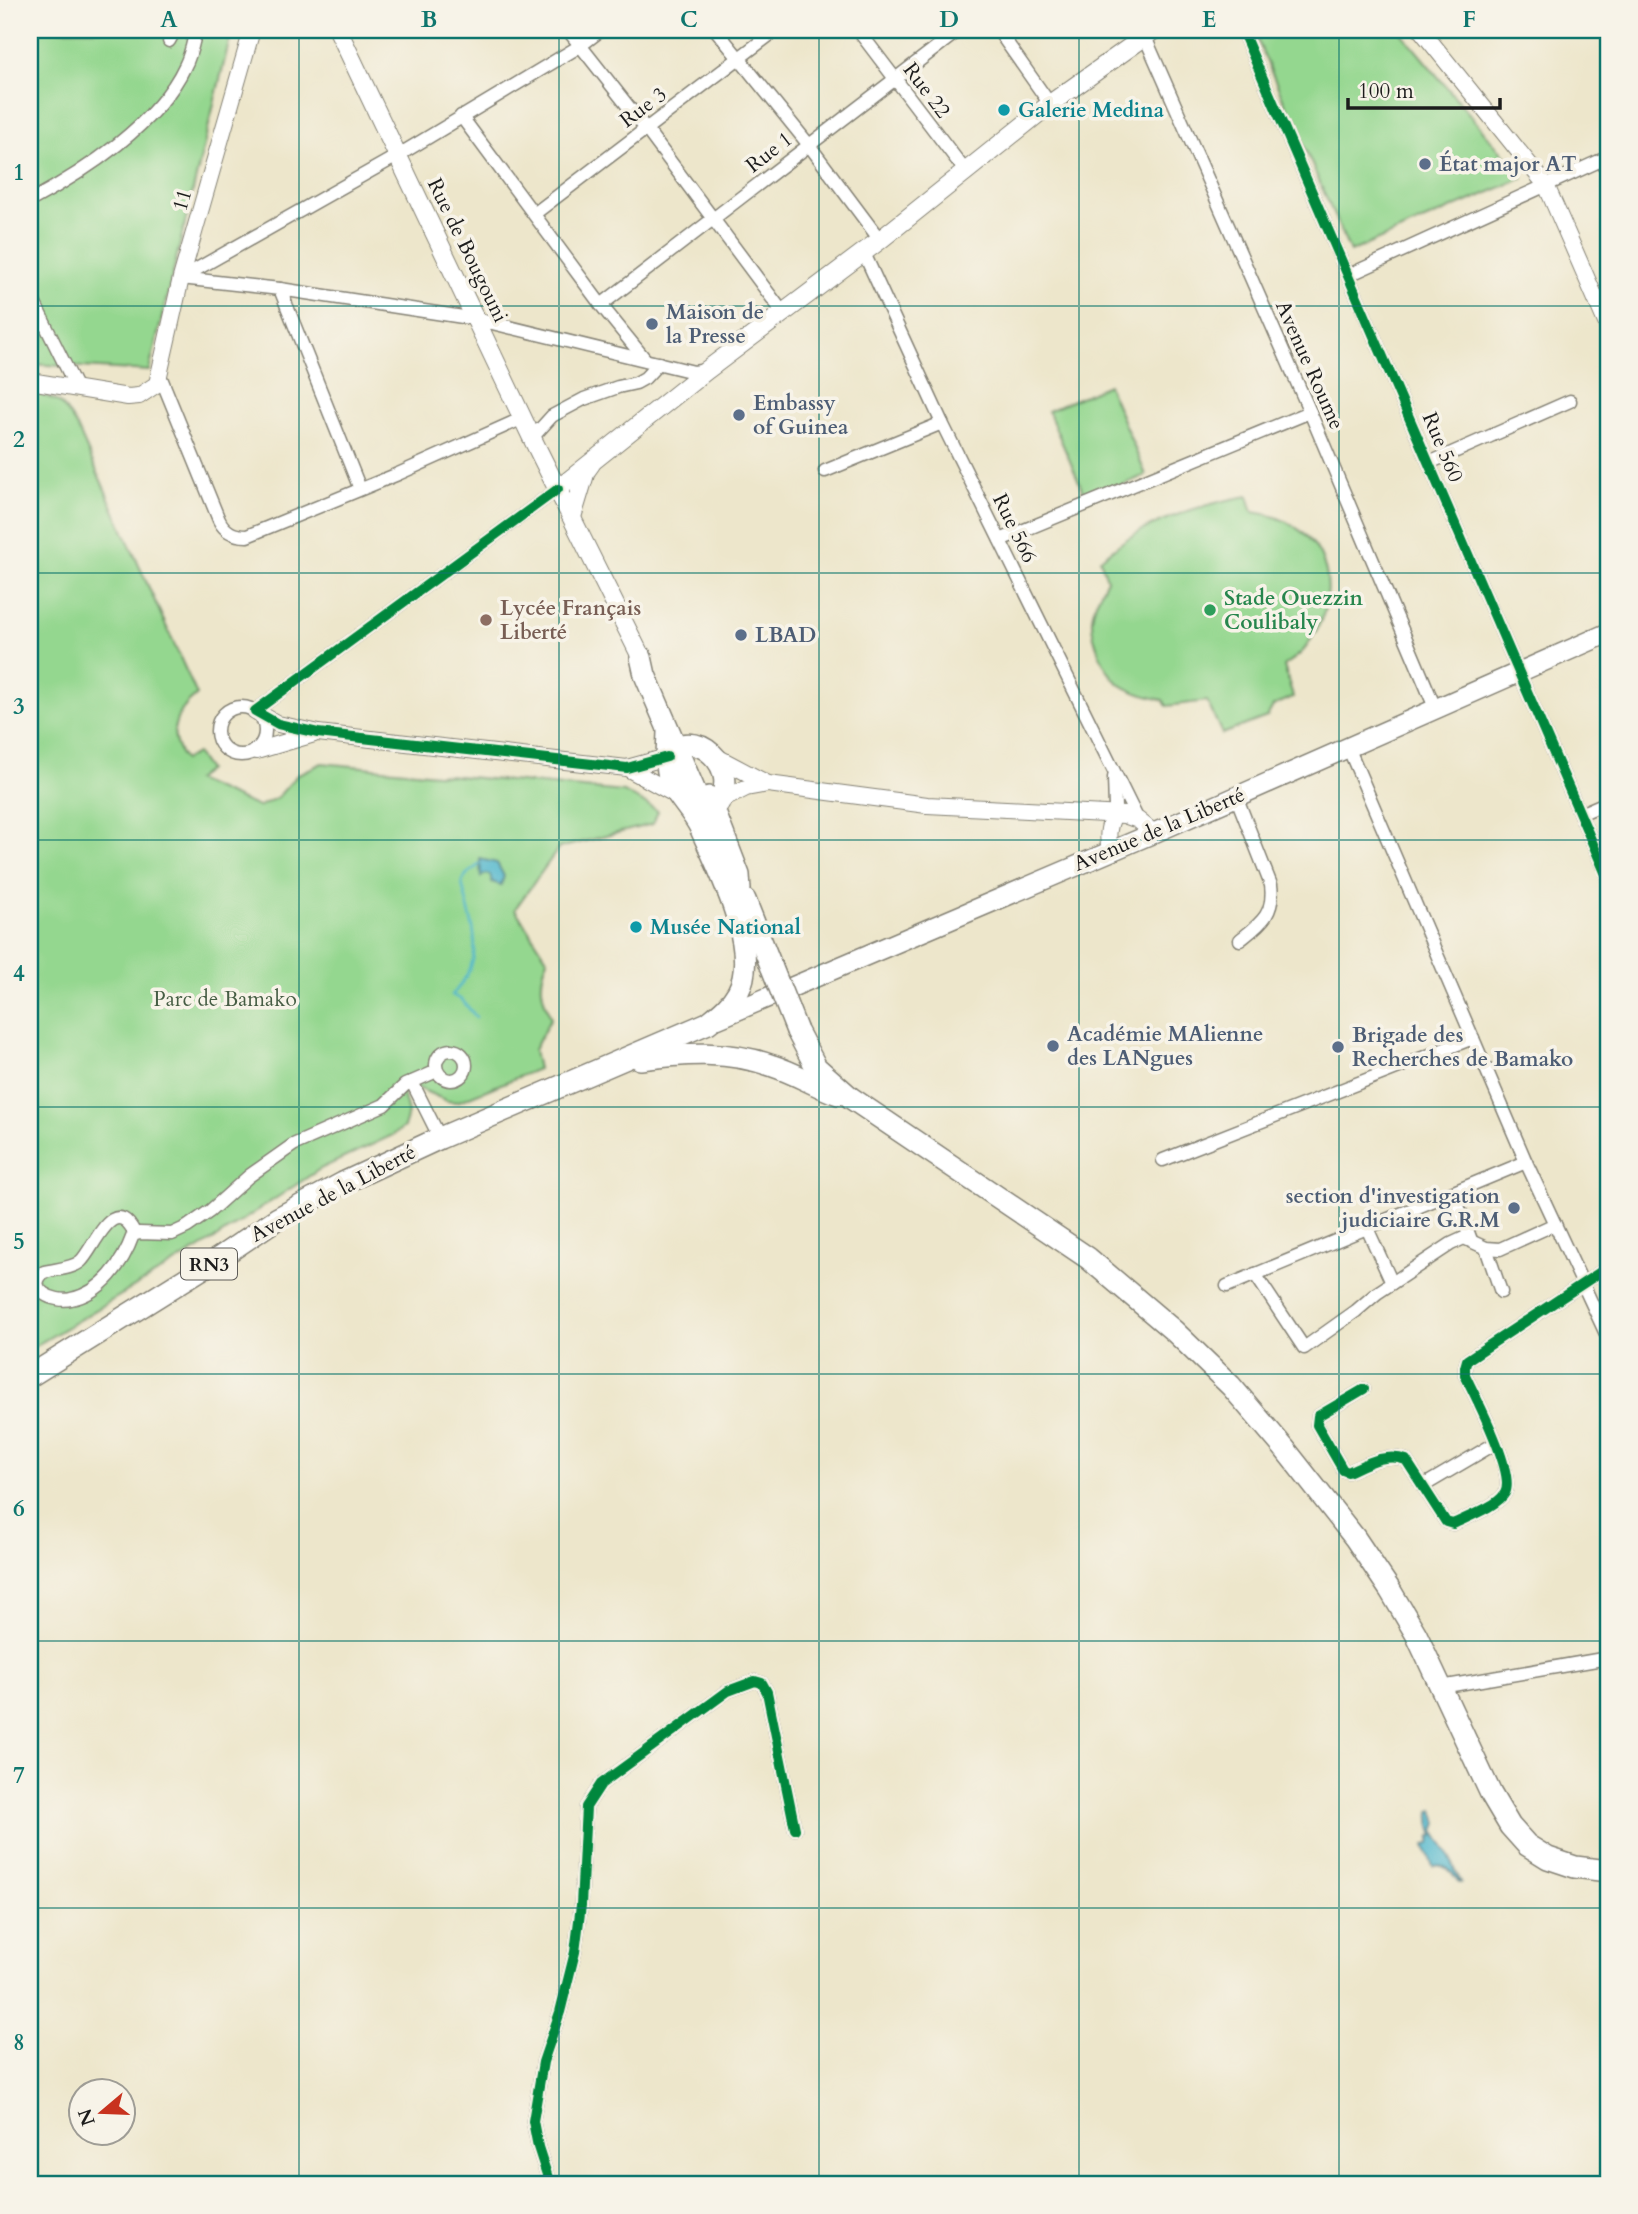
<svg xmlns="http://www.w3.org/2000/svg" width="1638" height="2214" font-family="Cardo,serif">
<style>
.green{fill:#94d78f;stroke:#587a56;stroke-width:2}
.water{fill:#4fb7cd;stroke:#366a74;stroke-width:2}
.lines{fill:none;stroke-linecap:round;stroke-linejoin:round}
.stream{stroke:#4fb7cd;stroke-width:2.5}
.minor-casing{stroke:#848174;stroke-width:15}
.tertiary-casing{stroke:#848174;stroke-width:18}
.secondary-casing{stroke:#848174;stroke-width:20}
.primary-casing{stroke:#848174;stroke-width:22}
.trunk-casing{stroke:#848174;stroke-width:24}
.minor{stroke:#fff;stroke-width:12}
.tertiary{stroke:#fff;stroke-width:16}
.secondary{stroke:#fff;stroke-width:18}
.primary{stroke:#fff;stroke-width:19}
.trunk{stroke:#fff;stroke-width:21}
.trunk-bridge-casing{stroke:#848174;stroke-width:24;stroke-linecap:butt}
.trunk-bridge{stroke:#fff;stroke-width:21}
.cycleway-casing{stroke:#f7f3e8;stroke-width:15}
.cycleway{stroke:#00873e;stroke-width:10}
.grid{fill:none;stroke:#0f766e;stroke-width:2;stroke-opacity:0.55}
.culture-dot{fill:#0f9aa8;stroke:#f7f3e8;stroke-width:2.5}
.service-dot{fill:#5c6f8a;stroke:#f7f3e8;stroke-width:2.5}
.leisure-dot{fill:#2e9e5b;stroke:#f7f3e8;stroke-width:2.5}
.education-dot{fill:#8d6e63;stroke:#f7f3e8;stroke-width:2.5}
.labels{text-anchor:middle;stroke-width:7;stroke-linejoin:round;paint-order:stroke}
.shield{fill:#f7f3e8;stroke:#5e5c59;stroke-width:2}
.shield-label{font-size:19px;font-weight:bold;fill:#1c1c1c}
.street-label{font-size:21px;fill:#1c1c1c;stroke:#f7f3e8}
.culture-label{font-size:21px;font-weight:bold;fill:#0d838f;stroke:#f7f3e8;text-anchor:start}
.service-label{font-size:21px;font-weight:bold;fill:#4e5e75;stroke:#f7f3e8;text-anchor:start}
.leisure-label{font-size:21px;font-weight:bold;fill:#27864d;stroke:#f7f3e8;text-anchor:start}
.education-label{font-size:21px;font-weight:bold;fill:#785e54;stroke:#f7f3e8;text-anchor:start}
.park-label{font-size:21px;fill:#465d44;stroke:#f7f3e8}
.neatline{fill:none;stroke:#0f766e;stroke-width:2.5}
.grid-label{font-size:23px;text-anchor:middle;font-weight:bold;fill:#0f766e}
</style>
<rect width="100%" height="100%" fill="#f7f3e8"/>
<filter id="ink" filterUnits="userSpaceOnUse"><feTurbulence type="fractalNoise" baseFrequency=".0143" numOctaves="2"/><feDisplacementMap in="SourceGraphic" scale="14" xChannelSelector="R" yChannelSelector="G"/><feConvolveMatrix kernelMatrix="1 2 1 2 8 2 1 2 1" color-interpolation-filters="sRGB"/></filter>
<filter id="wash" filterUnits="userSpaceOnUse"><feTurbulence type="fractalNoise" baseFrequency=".00686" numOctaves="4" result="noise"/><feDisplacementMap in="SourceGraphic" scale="28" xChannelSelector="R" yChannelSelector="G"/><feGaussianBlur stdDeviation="1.57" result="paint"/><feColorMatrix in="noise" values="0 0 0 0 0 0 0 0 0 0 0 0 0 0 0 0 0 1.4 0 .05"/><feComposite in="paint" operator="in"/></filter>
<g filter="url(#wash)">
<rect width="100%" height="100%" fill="#ede6cb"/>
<g class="green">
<path d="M30,30h202l-83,341 -119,-7z"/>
<path d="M1253,30h146l124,148 -173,74z"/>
<path d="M1108,385l38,90 -59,25 -39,-89z"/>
<path d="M30,393c30,5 31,9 47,34l120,268c-24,19 -30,39 -13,65l12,-7 12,17 -13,10 63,27 20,-10 20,-23 24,-11 302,29 34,19 -5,13 -94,24 -44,61 33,51c-10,21 -7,36 3,58l-17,32 4,19 -81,33 -10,-1 -31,-14 -13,6 5,20 -2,8 -2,6 -11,8 -73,34 -110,73 -180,107z"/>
<path d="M1248,496l5,16c63,7 93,64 63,119 -5,7 -8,16 -15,22 -5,5 -12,9 -17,13l9,31 -20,9 -6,11 -45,17 -15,-33 -40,5 -4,-6c-15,-3 -32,-7 -45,-17 -14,-12 -27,-45 -26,-64 1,-14 9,-27 15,-40l-7,-20c10,-7 20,-16 30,-22 36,-21 78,-34 118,-41z"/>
</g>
<g class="water">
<path d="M480,859l17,4 7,13 -3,9 -9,-3 -2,-7 -5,-1 -4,3z"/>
<path d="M1434,1810l4,13 -3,8 1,3 12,19 13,30h-2c-6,-10 -13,-20 -26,-17l-8,-21 5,-1 1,-8h3c-3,-8 -5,-16 -4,-25z"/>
</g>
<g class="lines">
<path class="stream" d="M476,1017l-14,-17 -10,-5c37,-40 20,-66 10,-112l4,-8 14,-11"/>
</g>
</g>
<g filter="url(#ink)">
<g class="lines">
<defs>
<g id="minor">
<path d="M568,30l78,99 138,185"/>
<path d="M716,30l93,115 71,95"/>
<path d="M858,30l108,142"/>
<path d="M998,30l52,74"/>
<path d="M1140,30l5,7 165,375 126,298"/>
<path d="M1242,30l366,849"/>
<path d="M169,41l6,-11"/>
<path d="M461,116l140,189 43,53"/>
<path d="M30,201c54,-29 128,-77 155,-135 6,-11 8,-24 11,-36"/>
<path d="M534,214l242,-184"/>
<path d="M863,251l79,172 196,397"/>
<path d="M1349,275l259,-118"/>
<path d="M181,278l99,11 196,30 218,53 13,-2"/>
<path d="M181,278l216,-122 183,-110 21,-16"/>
<path d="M280,289l80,200"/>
<path d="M30,294l47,95"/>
<path d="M601,305l358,-275"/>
<path d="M159,373l60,147c6,12 15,16 28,16l151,-62 125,-56"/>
<path d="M532,438l20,-22 32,-17 34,-12 18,-4 9,-5 14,-15"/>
<path d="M1429,463l141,-62"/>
<path d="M825,471l117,-48"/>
<path d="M1000,540l310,-128"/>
<circle cx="241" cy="731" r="24"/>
<path d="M255,711l303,-222"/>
<path d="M1348,747l178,415 82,176"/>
<path d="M1236,796l35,89c4,29 -10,38 -31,55"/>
<path d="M1580,814l28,-12"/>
<path d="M1113,816l2,-8 -1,-31"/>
<circle cx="451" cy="1065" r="15"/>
<path d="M412,1082l28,56"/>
<path d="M1163,1160l310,-122"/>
<path d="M1453,1192l18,48"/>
<path d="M1367,1228l25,55"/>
<path d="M135,1234c-21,-44 -41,15 -54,27 -9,8 -26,8 -37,11 -20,18 11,31 27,27 31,-6 52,-36 62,-64l6,-2 33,1 15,-7 23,-16 39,-35 44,-31 91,-40 21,-20 32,-14"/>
<path d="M1486,1248l15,44"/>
<path d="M1255,1274l49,74 52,-37 21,-18 74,-49 13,-6 22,10 14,1 55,-25"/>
<path d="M1227,1286l299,-124"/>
<path d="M1364,1389l-46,27 -1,9 26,45 5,2c18,-8 38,-20 58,-12l40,62 7,2c14,-7 45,-18 52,-31 11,-20 -30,-97 -40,-118v-8l2,-7 141,-93"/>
<path d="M1423,1486l73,-43"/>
<path d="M1441,1687l167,-29"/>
<path d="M550,2184l-12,-37 -5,-26 10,-59 17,-50 15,-60 6,-47 5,-98 15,-23 127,-93 27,-10 7,2 5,9 28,137"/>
</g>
<g id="tertiary">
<path d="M1421,30l125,155 62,142"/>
<path d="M30,381l98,16 11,-1 18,-12 24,-106 71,-248"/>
<path d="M255,711l23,13 40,9 309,35 40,-11"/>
<path d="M256,751l58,-17"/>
<path d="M717,757l51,27 159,21 197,10 14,5 16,13"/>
<path d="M627,768l53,29"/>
<path d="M722,800l24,-12 22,-4"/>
<path d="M1110,850c-3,-13 -2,-22 3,-34"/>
</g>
<g id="secondary">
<path d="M338,30l194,408 109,219"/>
<path d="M558,489l149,-119 173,-130 170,-136 104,-74"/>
<path d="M572,517l14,-46 5,-7"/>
</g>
<path id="primary" d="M717,1019l437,-186 454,-200"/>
<g id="trunk">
<path d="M641,657l4,18 61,142"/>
<path d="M667,757c23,-36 82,12 47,52"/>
<path d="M709,797l30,78 1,15"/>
<path d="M745,900l27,68"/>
<path d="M797,1031l19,36 35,31 237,160 86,73 57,55 53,62 71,90 35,52 26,44 75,160 19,32 17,19 21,13 27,9 33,4"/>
<path d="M640,1059c45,-6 89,-9 133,7 22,7 43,20 65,28"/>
<path d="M30,1376l189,-118 59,-40 65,-35 97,-45 268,-115c11,-9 23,-18 30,-31 23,-43 -20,-124 -38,-165 -8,-16 -21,-28 -28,-42 -8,-17 -4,-37 -4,-55"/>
</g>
</defs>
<use href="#minor" class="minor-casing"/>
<use href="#tertiary" class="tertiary-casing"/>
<use href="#secondary" class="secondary-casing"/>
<use href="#primary" class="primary-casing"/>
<use href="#trunk" class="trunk-casing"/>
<use href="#minor" class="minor"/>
<use href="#tertiary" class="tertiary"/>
<use href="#secondary" class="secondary"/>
<use href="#primary" class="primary"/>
<use href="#trunk" class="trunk"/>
<defs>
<path id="trunk-bridge" d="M772,968l25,63"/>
</defs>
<use href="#trunk-bridge" class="trunk-bridge-casing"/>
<use href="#trunk-bridge" class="trunk-bridge"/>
<defs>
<g id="cycleway">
<path d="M1242,30l366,849"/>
<path d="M558,489l-303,222 23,13 40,9 309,35 40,-11"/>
<path d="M1364,1389l-46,27 -1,9 26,45 5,2c18,-8 38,-20 58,-12l40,62 7,2c14,-7 45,-18 52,-31 11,-20 -30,-97 -40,-118v-8l2,-7 141,-93"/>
<path d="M550,2184l-12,-37 -5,-26 10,-59 17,-50 15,-60 6,-47 5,-98 15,-23 127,-93 27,-10 7,2 5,9 28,137"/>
</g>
</defs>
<use href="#cycleway" class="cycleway-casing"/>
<use href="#cycleway" class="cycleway"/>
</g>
</g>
<path class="grid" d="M299,30v2154M559,30v2154M819,30v2154M1079,30v2154M1339,30v2154M30,306h1578M30,573h1578M30,840h1578M30,1107h1578M30,1374h1578M30,1641h1578M30,1908h1578"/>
<g class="culture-dot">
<circle cx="1004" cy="110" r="7"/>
<circle cx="636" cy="927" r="7"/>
</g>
<g class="service-dot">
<circle cx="1425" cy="164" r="7"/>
<circle cx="652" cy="324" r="7"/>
<circle cx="739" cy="415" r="7"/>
<circle cx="741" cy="635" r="7"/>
<circle cx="1053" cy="1046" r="7"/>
<circle cx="1338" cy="1047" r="7"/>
<circle cx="1514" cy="1208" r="7"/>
</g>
<circle class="leisure-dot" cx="1210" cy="610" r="7"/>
<circle class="education-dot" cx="486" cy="620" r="7"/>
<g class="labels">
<rect class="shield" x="181" y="1248.5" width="56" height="31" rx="5"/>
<g class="shield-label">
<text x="209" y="1271">RN3</text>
</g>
<g class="street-label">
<text transform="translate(927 90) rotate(53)" y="7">Rue 22</text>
<text transform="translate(643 107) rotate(-37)" y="7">Rue 3</text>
<text transform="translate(769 152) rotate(-38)" y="7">Rue 1</text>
<text transform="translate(182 200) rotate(-74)" y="7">11</text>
<text transform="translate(468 250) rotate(64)" y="7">Rue de Bougouni</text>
<text transform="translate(1310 365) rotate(66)" y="7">Avenue Roume</text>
<text transform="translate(1443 447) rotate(67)" y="7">Rue 560</text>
<text transform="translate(1015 528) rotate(64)" y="7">Rue 566</text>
<text transform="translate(1159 829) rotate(-23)" y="7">Avenue de la Liberté</text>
<text transform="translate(333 1193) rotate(-28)" y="7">Avenue de la Liberté</text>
</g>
<g class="culture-label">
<text x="1018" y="117">Galerie Medina</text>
<text x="650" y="934">Musée National</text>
</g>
<g class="service-label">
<text x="1439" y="171">État major AT</text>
<text x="666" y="319">Maison de<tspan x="666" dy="24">la Presse</tspan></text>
<text x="753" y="410">Embassy<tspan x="753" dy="24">of Guinea</tspan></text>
<text x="755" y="642">LBAD</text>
<text x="1067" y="1041">Académie MAlienne<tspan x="1067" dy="24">des LANgues</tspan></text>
<text x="1352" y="1042">Brigade des<tspan x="1352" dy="24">Recherches de Bamako</tspan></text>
<text x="1500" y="1203" text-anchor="end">section d'investigation<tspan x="1500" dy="24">judiciaire G.R.M</tspan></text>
</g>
<g class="leisure-label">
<text x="1224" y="605">Stade Ouezzin<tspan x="1224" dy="24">Coulibaly</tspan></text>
</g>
<g class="education-label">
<text x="500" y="615">Lycée Français<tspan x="500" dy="24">Liberté</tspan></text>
</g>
<g class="park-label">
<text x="225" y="1006">Parc de Bamako</text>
</g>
</g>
<rect width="1638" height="2214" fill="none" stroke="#f7f3e8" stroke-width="77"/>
<g transform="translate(102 2112) rotate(251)"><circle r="33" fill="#f7f3e8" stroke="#9f9d96" stroke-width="2"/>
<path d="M0-5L12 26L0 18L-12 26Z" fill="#c8321e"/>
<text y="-10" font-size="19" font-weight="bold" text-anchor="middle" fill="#1c1c1c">N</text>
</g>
<path d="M1348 98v10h152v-10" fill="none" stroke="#1c1c1c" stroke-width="3.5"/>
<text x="1358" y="98" font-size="21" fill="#1c1c1c" stroke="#f7f3e8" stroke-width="5" paint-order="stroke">100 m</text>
<rect x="38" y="38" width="1562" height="2138" class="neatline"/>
<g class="grid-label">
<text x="169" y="27">A</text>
<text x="429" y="27">B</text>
<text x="689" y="27">C</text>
<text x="949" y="27">D</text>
<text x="1209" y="27">E</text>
<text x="1469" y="27">F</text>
<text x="19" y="180">1</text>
<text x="19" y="447">2</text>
<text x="19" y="714">3</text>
<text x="19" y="981">4</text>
<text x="19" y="1249">5</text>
<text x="19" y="1516">6</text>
<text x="19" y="1783">7</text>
<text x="19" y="2050">8</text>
</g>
</svg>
